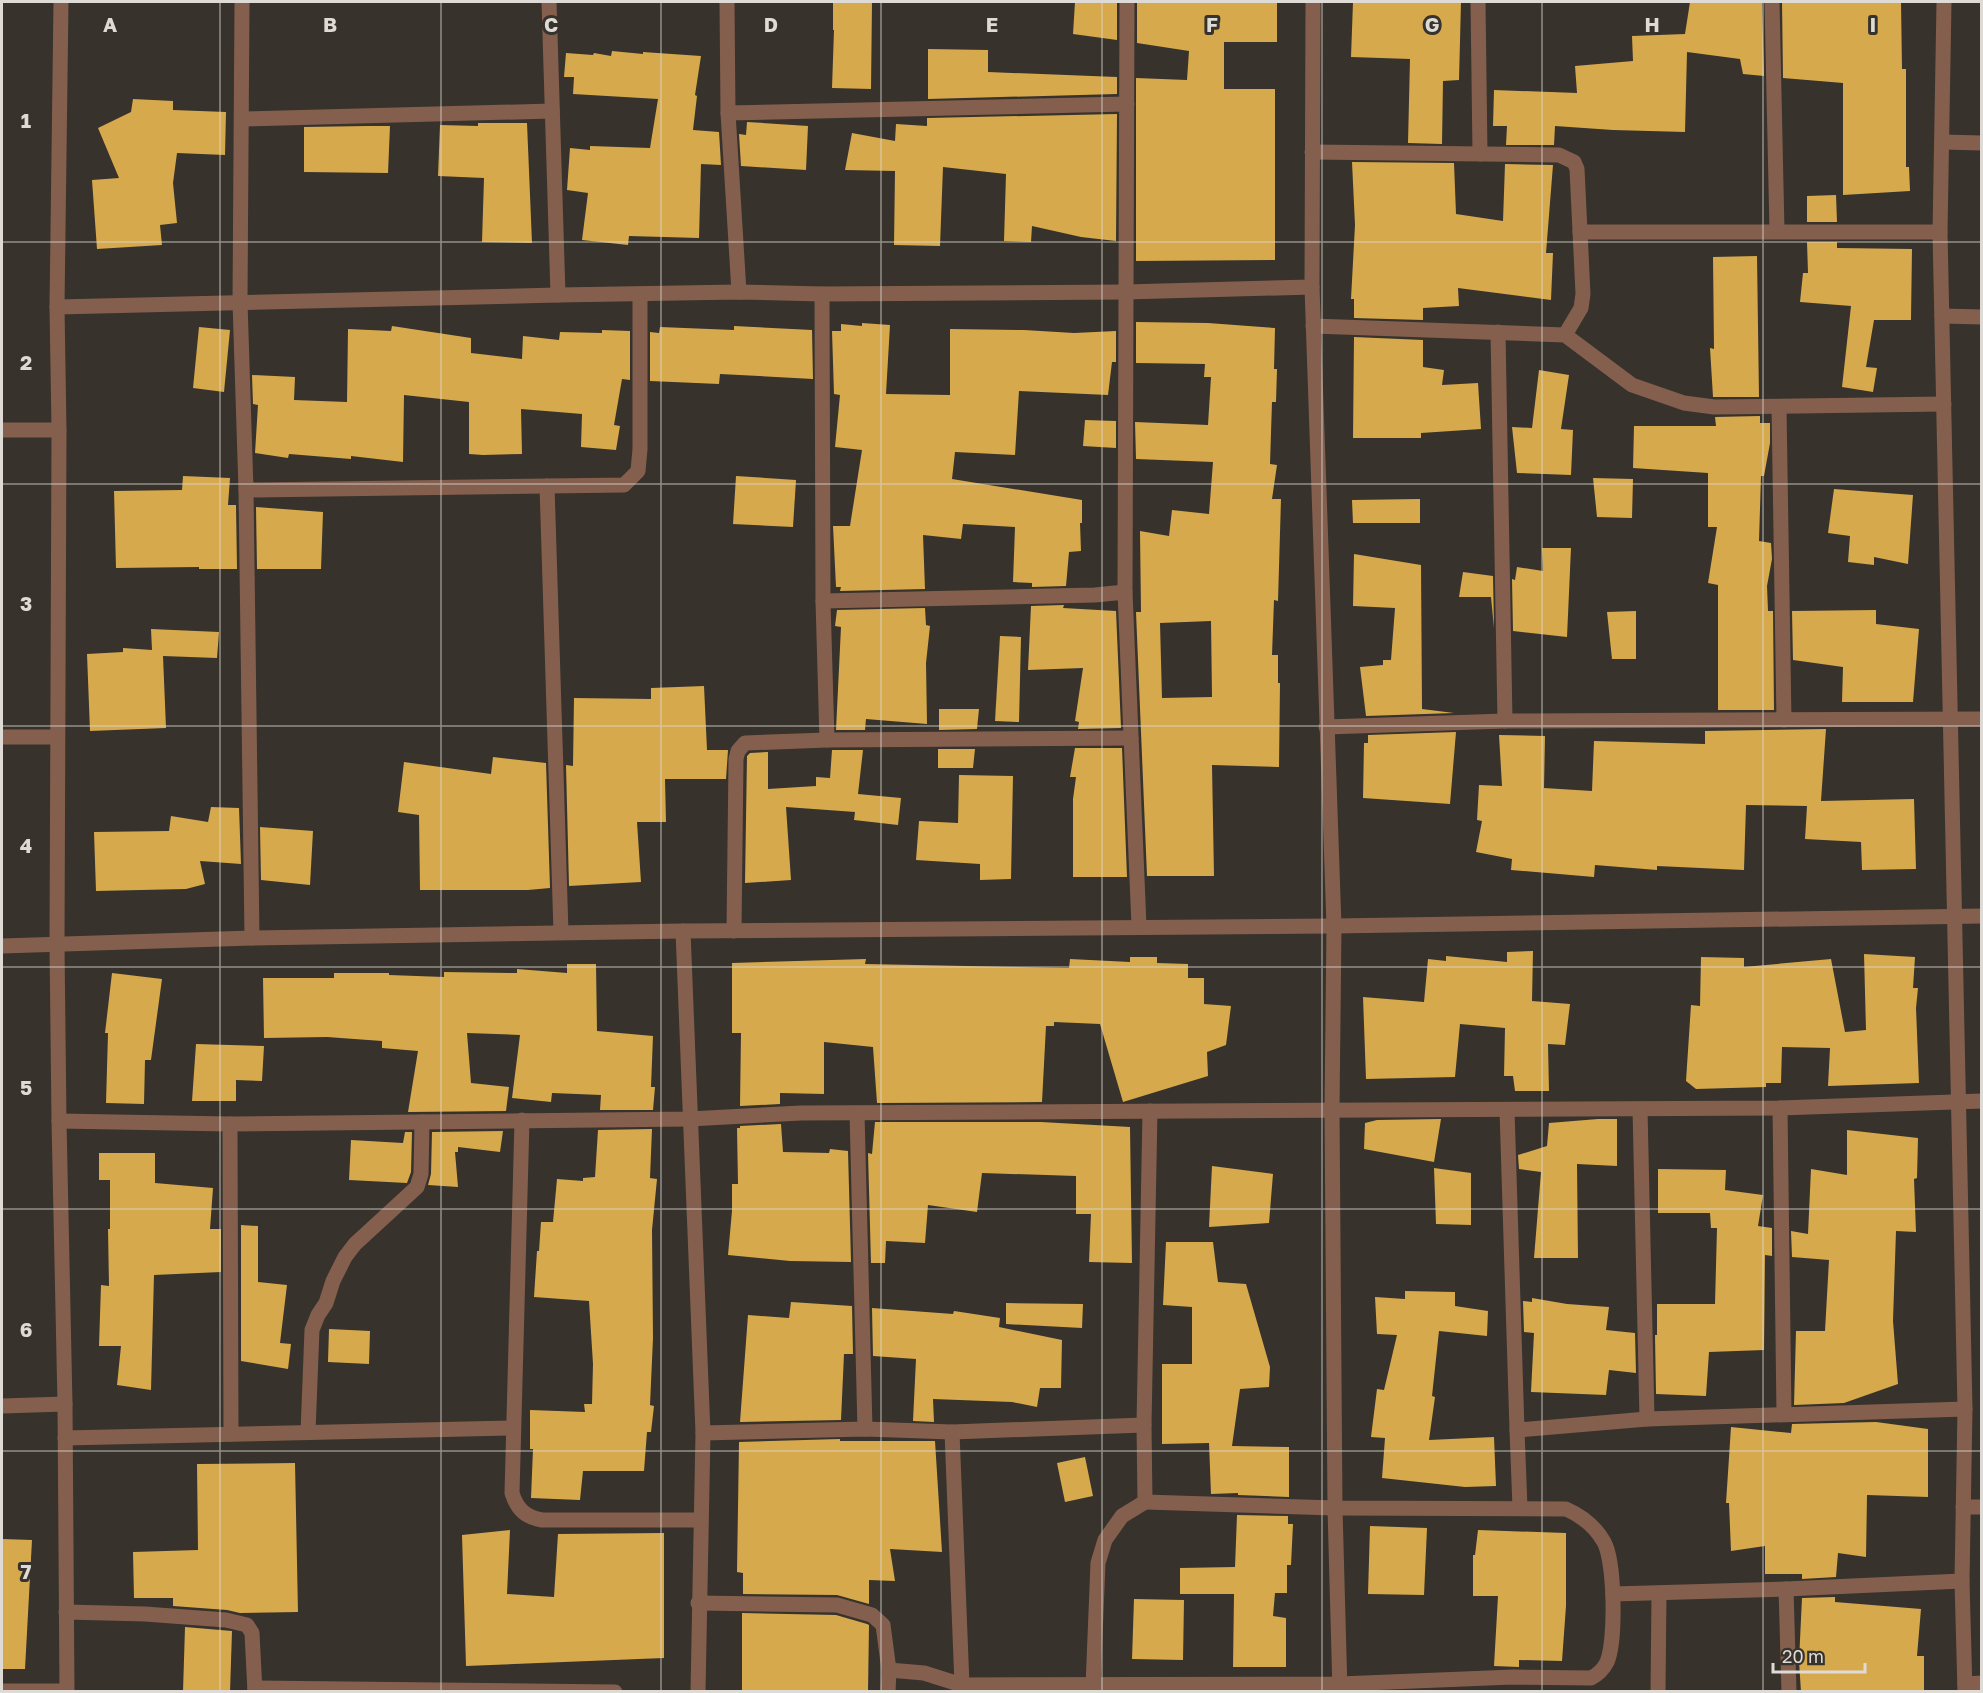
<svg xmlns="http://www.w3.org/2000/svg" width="1983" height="1693" font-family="'Golos Text',sans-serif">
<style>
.building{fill:#d6a94c;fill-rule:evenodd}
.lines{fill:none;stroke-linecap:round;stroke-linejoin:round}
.minor{stroke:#845f4e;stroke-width:15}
.grid{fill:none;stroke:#dedbd7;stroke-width:1.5;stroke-opacity:0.55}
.grid-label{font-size:20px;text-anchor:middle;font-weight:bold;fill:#dedbd7;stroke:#37322c;stroke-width:6;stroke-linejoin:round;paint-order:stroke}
</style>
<rect width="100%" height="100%" fill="#37322c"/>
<g class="building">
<path d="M833,2h39l-1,87 -39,-1 2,-58h-1z"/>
<path d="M1075,2h42v38l-44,-6z"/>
<path d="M1137,2h140v40h-53v47h51v171l-139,1v-183l51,2 2,-29 -52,-8z"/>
<path d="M1353,2h108l-2,78 -16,1 -1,63 -34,-1 2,-84 -59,-2z"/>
<path d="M1690,2h72l2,74 -21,-2 -3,-15 -53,-7 -2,80 -72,-2 -58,-4 -1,19h-48l1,-19h-14l1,-36 83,3 -2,-27 58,-5 -1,-25 53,-2z"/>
<path d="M1782,2h119l1,67h4v98h3l1,24 -67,4v-112l-60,-5z"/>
<path d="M928,49l60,1v22l129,5v17l-189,5z"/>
<path d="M612,51l31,3v-2l58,4 -6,39 2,1 -4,34 26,2 2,33 -20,-1 -2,74 -70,-2 -1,9 -46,-5 6,-47 -21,-3 3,-42 20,2v-4l60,2 8,-49 -85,-5 1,-17h-10l2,-24 27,2 1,-2 17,3z"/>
<path d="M133,99l40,2v9l53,2 -1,43 -48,-2 -4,30 4,40 -17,2 2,20 -65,4 -5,-69 27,-2 -21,-50 33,-16z"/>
<path d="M1117,114l-1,127 -35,-4 -49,-11 -1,16 -27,-1 2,-67 -63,-7 -3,79 -46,-1 1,-74 -50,-1 7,-37 43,8 1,-17 31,2v-8z"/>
<path d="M747,122l61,4 -2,44 -65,-4 -2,-32 7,1z"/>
<path d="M478,123h49l5,120 -50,-1 2,-64 -46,-2 2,-51 38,1z"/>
<path d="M367,126h23l-2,47 -84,-1v-45z"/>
<path d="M1352,162l102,1 2,51 47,7 2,-57 48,1 -7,88h7l-2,47 -93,-12 1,18 -36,2v12l-69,-2v-19h-3l4,-74z"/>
<path d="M1836,195l1,27h-30v-26z"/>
<path d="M1807,242h30v6l75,1 -1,71h-37l-8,47 11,1 -4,24 -31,-5 9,-81 -51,-4 3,-29h5z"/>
<path d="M1757,256l2,141h-46l-3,-49 4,1 -1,-92z"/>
<path d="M1136,322l72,1 67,5 -1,41h3l-1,33h-4l-2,62 7,1 -5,34h9l-3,102 -4,-1 -2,55h6v28h2l-1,84 -67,-2 2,111h-67l-11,-264h5l-1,-81 29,5 3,-26 37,4 4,-52 -77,-3 -1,-37 73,3 3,-48h-7l1,-13 -69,-1zM1211,621l1,76 -50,1 -2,-75z"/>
<path d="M862,323l28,2 -4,69 64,1v-66l74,1 50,3 42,-2v31h-4l-4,33 -89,-4 -4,64 -60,-3 -3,27 130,21v23h-2l1,28 -12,1 -3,34 -34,1v-4l-19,-1 2,-55 -52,-3 -2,15 -38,-4 2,54 -85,2 1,-4h-5l-3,-61h17l12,-76 -27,-3 5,-52 -6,-1 -2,-63h9v-7l21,2z"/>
<path d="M392,326l79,12v15l51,6 1,-23 36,4 1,-8 42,1v-3l28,1v49l-8,-1 -8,46 6,1 -4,24 -35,-3 1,-33 -61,-5 1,45 -39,1 -14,-1v-52l-65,-7 -1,67 -52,-6v3l-62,-5 -1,4 -33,-5 3,-48 -5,-1 -1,-29 43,2 -1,23 53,2 1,-73 43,2z"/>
<path d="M734,326l78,4 1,49 -93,-5 -1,10 -69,-3v-49l9,1 1,-6 74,3z"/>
<path d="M199,327l31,3 -6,62 -31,-4z"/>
<path d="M1354,337l69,3v27l21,3 -2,15 36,-2 3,46 -60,4v5h-68z"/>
<path d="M1539,370l30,5 -8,54 12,1 -2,45 -54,-2 -5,-46 20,1z"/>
<path d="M1760,416v7h10v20l-6,33h-3l-2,65 12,2 1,16 -5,27 1,25h5l1,99h-56v-125l-10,-2 9,-56h-9v-54l-75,-5 1,-42h82l-1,-9z"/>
<path d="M1085,420l31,1v27l-33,-2z"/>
<path d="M183,476l47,2 -2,27h8l1,64h-38v-2l-83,1 -2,-77 68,-1z"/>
<path d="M736,476l60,4 -3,47 -60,-3z"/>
<path d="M1593,478l40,1 -1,39 -35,-1z"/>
<path d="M1834,489l79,6 -5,69 -34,-7v8l-26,-3 2,-26 -22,-3z"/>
<path d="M1420,499v24h-67l-1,-23z"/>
<path d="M256,507l67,5 -2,57h-64z"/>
<path d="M1542,548h29l-4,89 -54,-6 -1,-52 3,1 2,-13 26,4z"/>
<path d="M1354,554l67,11 1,144 32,4 -88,3 -6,-49 23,-2v-5h8l4,-52 -42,-2z"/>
<path d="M1463,572l30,4 1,52 -3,-31h-32z"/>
<path d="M1064,605l-1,3 53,3 5,117 -43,1 1,-7 -4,-1 8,-53 -55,2 3,-64z"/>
<path d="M925,608l1,17 4,1 -4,37 1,61 -61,-5 -1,11h-29l5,-103 -6,-1 2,-16z"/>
<path d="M1876,610v14l43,5 -6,73h-71l1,-35 -50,-7 -1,-49z"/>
<path d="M1636,611v48h-24l-5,-47z"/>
<path d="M151,629l68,3 -2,26 -54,-2 3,72 -76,3 -3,-77 36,-2v-4l29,2z"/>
<path d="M1000,636l21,1 -2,85 -24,-1z"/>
<path d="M704,686l3,64h21l-2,29h-61l1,43h-29l4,60 -72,4 -3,-121 7,1 1,-68 77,1v-11z"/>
<path d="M939,709h40l-2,20 -38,1z"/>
<path d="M1826,729l-5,72 93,-2 2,70 -54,1 -1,-28 -56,-3 2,-33 -61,-1 -2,65 -87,-4v4l-62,-5 -1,12 -83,-7 1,-11 -36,-7 6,-31 -5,-1 2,-35 23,1 -3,-51 46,1 -1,52 48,3 2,-50 111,3v-13z"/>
<path d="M1456,732l-6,72 -87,-6 1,-55h4v-8z"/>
<path d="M1075,748h47l5,129h-54v-78l3,-22h-6z"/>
<path d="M938,749h37l-2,19h-35z"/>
<path d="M832,750h31l-5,44 43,4 -3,27 -44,-5 1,-8 -69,-5 5,73 -46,3 2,-127 3,-3 18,-1v37l48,-3v-9l14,1z"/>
<path d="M493,757l53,6 4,125 -22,2h-108l-1,-75 -21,-3 6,-50 87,12z"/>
<path d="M959,775l54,1 -2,103 -31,1v-16l-64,-4 3,-39 39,2z"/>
<path d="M211,807l28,1 2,56 -41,-3 5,23 -19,5 -90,2 -2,-59 75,-1 2,-15 37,6z"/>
<path d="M260,827l53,4 -3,54 -49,-5z"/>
<path d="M1533,951l-1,50 38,3 -5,41 -17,-1 1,47h-34l-2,-15h-9l1,-48 -45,-4 -5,53 -89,2 -3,-82 61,5 4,-43 18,2v-5l61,6v-10z"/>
<path d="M1864,954l51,3 -2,31h5l-2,20 3,75 -91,3 2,-38 -48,-1 -1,36h-15v4l-70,2 -10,-8 5,-76 9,1 1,-49 43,1v9l87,-8 14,73 21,-2z"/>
<path d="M1130,957h27v6l31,1v14h16v26l27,2 -5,39 -19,7 1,24 -85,26 -23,-78 -46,-2v4h-8l-4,76 -165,1 -4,-56 -49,-5v52l-44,-1v11l-40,2 1,-73h-9v-70l134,-4 -1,5 204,4 1,-9 60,3z"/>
<path d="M567,964h29l1,67 56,5 -2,51h4l-2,23h-53l1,-15 -49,-2 -1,9 -39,-4 8,-63 -53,-2 4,50 38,4 -3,24 -98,1 10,-61 -36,-3v-7l-55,-4 -63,1 -1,-60h71v-5h55v2l55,2v-5l73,1v-4l50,4z"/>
<path d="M112,973l50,6 -11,81h-6l-1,44 -38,-1 2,-70h-3z"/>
<path d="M196,1044l68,2 -2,35 -26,-1v21h-44z"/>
<path d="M1441,1119l-7,43 -70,-13 1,-26 12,-3z"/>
<path d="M1598,1119h19v47l-40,-2 1,94h-44l7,-86 -22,-3 -1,-14 29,-9 2,-23z"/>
<path d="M875,1122h166l89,5 2,136 -43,-1 2,-48h-15v-38l-94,-3 -5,39 -49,-7 -3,38 -39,-2 -1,22h-14l-3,-110 4,1z"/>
<path d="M781,1124l2,28 46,1 1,-4 18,2 3,111 -61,-1 -62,-6 4,-44v-27h6l-1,-56h3v-2z"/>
<path d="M652,1129l-2,49 7,1 -5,51 1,108 -3,67 4,1 -3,26h-4l-3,39h-61l-3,29 -49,-2 2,-49h-3v-39l55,2 -1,-8h8l1,-40 -4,-63 -55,-4 3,-46h2l2,-29h12l4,-43 26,2v-3l12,-1 3,-47z"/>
<path d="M1847,1130l71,8 -1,40 -3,1 2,53 -20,-1 -3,90 5,63 -54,19 -50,2 2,-74h29l4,-71 -37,-3 -1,-26 17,3 3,-65 36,6z"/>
<path d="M503,1131l-3,21 -42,-5v5h-3l3,35 -30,-2 3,-11 1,-42z"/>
<path d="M405,1132h7l-1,40 -4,11 -58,-3 2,-40 52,3z"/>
<path d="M99,1153h56v30l58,5 -3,41h11v43l-67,3 -3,115 -34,-5 4,-39h-22l2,-61 8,1 -1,-57h2v-49h-11z"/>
<path d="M1212,1166l61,8 -4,49 -60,4z"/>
<path d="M1434,1168l37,5v52l-35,-1z"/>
<path d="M1658,1169l68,1 -1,20 38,5 -5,31 14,2v28l-7,-1 -1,95 -55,2 -3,44 -50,-2 -1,-59h2v-31h58l2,-76h-6l-1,-15h-52z"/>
<path d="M241,1225l17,1v56l29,3 -7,58 11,1 -3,25 -47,-8z"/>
<path d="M1166,1242h47l5,40 28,2 24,83 -1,20 -29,2 -8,57 57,1v50l-51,-2v-2l-27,1 -2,-51 -47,1v-80h30v-57l-29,-2z"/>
<path d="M1405,1291l50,1v14l33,5 -1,25 -48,-5 -7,65 3,1 -6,43 65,-3 2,49 -31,1 -83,-9 3,-40 -14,-1 6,-48 7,1 13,-55 -20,-1 -2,-37 30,2z"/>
<path d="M1532,1298l35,6 42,3 -3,23 29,3 1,40 -27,-3 -3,25 -75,-3 3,-59 -10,-1 -1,-31 9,1z"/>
<path d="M791,1302l61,4 1,48h-9l-3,66 -101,2 8,-107 41,3z"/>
<path d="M1006,1303l77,1 -1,24 -76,-4z"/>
<path d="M872,1308l81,6 1,-3 46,7 -1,9 63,13 -1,48h-21l-3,19 -25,-5 -79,-3 1,23 -21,-1 3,-62 -43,-3z"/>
<path d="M329,1329l41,2 -1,33 -41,-2z"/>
<path d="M1876,1422l52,7v68l-61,-2 -1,62 -28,-4 -2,24 -34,2v-5h-37v-28l-34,5 -2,-48h-3l5,-76 60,6 1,-9z"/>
<path d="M840,1439v2h95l7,111 -52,-3 5,32 -26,-1v24l-32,-9 -94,-1v-21l-6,-1 2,-130z"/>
<path d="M1085,1457l8,39 -28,6 -8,-39z"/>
<path d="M295,1463l3,149 -58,1 -13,-3 -54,-4v-8h-39l-1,-46 65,-2 -1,-86z"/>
<path d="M1237,1515l51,1v8h5l-2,41h-4v28h-12l-2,23 13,2v49h-53l1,-73h-54v-26l55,-1z"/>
<path d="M1370,1526l57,2 -3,67 -56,-1z"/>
<path d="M510,1530l-3,64 47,3 4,-63 106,-1v125l-198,8 -4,-131z"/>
<path d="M1478,1530l88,3v73l-4,55 -43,-1v7l-25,-1 4,-70h-25v-41h2z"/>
<path d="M2,1539l30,1 -7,129h-23z"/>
<path d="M1835,1597v5l86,7 -4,47h7v36h-123l-2,-31 3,-63z"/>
<path d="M1134,1599l50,1 -1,60 -51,-1z"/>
<path d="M742,1613l94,2 31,9 2,1 -1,67h-126z"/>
<path d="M185,1627l47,4 -2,61h-47z"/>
</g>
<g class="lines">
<g class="minor">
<path d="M61,2l-4,305 2,123 -2,515 2,176 6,283 2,288"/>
<path d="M242,2l-2,300 6,188 6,448"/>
<path d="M549,2l9,293"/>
<path d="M727,2l1,111 11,179"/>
<path d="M1313,2l-1,285 22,639 -2,184 3,398 5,184"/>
<path d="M1478,2l2,152"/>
<path d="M1772,2l5,229"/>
<path d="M1944,2l-4,230 25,1177 -3,172 3,111"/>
<path d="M728,113l399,-9"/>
<path d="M242,119l310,-8"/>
<path d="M1942,142l40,1"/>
<path d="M1312,152l247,3 15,7 3,7 6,125 -2,14 -16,27"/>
<path d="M1580,232h360"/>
<path d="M822,294l1,307 4,139"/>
<path d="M57,307l501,-12 181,-3 83,2 303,-2 187,-5"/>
<path d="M1942,316l40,1"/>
<path d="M1313,326l252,9 67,50 52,18 30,4 230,-3"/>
<path d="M1498,332l7,389"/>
<path d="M1779,407l5,313"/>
<path d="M2,430h57"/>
<path d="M547,486l14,446"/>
<path d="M246,490l378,-5 14,-14 2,-22v-155"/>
<path d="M1125,592l2,-590"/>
<path d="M823,601l272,-6 30,-3 14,334"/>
<path d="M1326,727l179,-6 477,-2"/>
<path d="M2,737h55"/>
<path d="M683,931l20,502 -5,259"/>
<path d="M734,931l2,-172 2,-8 7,-8 82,-3 304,-2"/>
<path d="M2,946l250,-8 431,-7 651,-5 648,-10"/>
<path d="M1780,1108l4,306"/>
<path d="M1640,1109l7,310"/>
<path d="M1507,1110l10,320 130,-11 318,-10"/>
<path d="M857,1113l8,316"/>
<path d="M522,1120l-10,373c5,16 13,24 30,27h159"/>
<path d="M59,1121l171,3 459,-5 112,-6 979,-5 202,-7"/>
<path d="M230,1124l1,310"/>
<path d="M2,1406l63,-2"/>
<path d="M1517,1430l3,78"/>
<path d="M308,1432l4,-102 6,-15 8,-12 7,-22 12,-24 10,-13 62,-57 4,-13 1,-52"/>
<path d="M952,1432l10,253"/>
<path d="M703,1433l162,-4 87,3 192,-7"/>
<path d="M65,1438l448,-10"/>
<path d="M1963,1507h19"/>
<path d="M1786,1589l3,103"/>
<path d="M1613,1594l173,-5 176,-8"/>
<path d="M698,1603l139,2 35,10 11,10 6,45 -1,22"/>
<path d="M66,1612l79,2 81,6 21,5 5,8 3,59"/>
<path d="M889,1670l35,3 38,12 378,-1 173,-7 78,1c8,-4 12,-8 16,-16 9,-21 8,-100 -3,-120 -9,-16 -22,-26 -38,-33l-231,-1 -190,-6 -1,-77 6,-314"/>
<path d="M1965,1684l17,-1"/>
<path d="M1093,1686l5,-123 7,-23 17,-24 23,-14"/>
<path d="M255,1688l360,4"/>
<path d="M2,1691h65"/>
<path d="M1658,1692l1,-99"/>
</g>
</g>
<path class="grid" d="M220,2v1690M441,2v1690M661,2v1690M881,2v1690M1102,2v1690M1322,2v1690M1542,2v1690M1763,2v1690M2,242h1980M2,484h1980M2,726h1980M2,967h1980M2,1209h1980M2,1451h1980"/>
<g class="grid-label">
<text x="110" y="32">A</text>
<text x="330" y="32">B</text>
<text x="551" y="32">C</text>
<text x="771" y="32">D</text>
<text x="992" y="32">E</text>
<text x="1212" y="32">F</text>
<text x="1432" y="32">G</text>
<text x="1652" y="32">H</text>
<text x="1873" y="32">I</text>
<text x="26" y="128">1</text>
<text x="26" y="370">2</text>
<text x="26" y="611">3</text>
<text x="26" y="853">4</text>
<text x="26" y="1095">5</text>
<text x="26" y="1337">6</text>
<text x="26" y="1579">7</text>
</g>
<rect width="1983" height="1693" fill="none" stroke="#dedbd7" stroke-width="6"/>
<path d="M1773 1663v9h92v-9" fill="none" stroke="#dedbd7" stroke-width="3"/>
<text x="1782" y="1663" font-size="18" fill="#dedbd7" stroke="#37322c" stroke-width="4.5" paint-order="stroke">20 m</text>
</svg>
